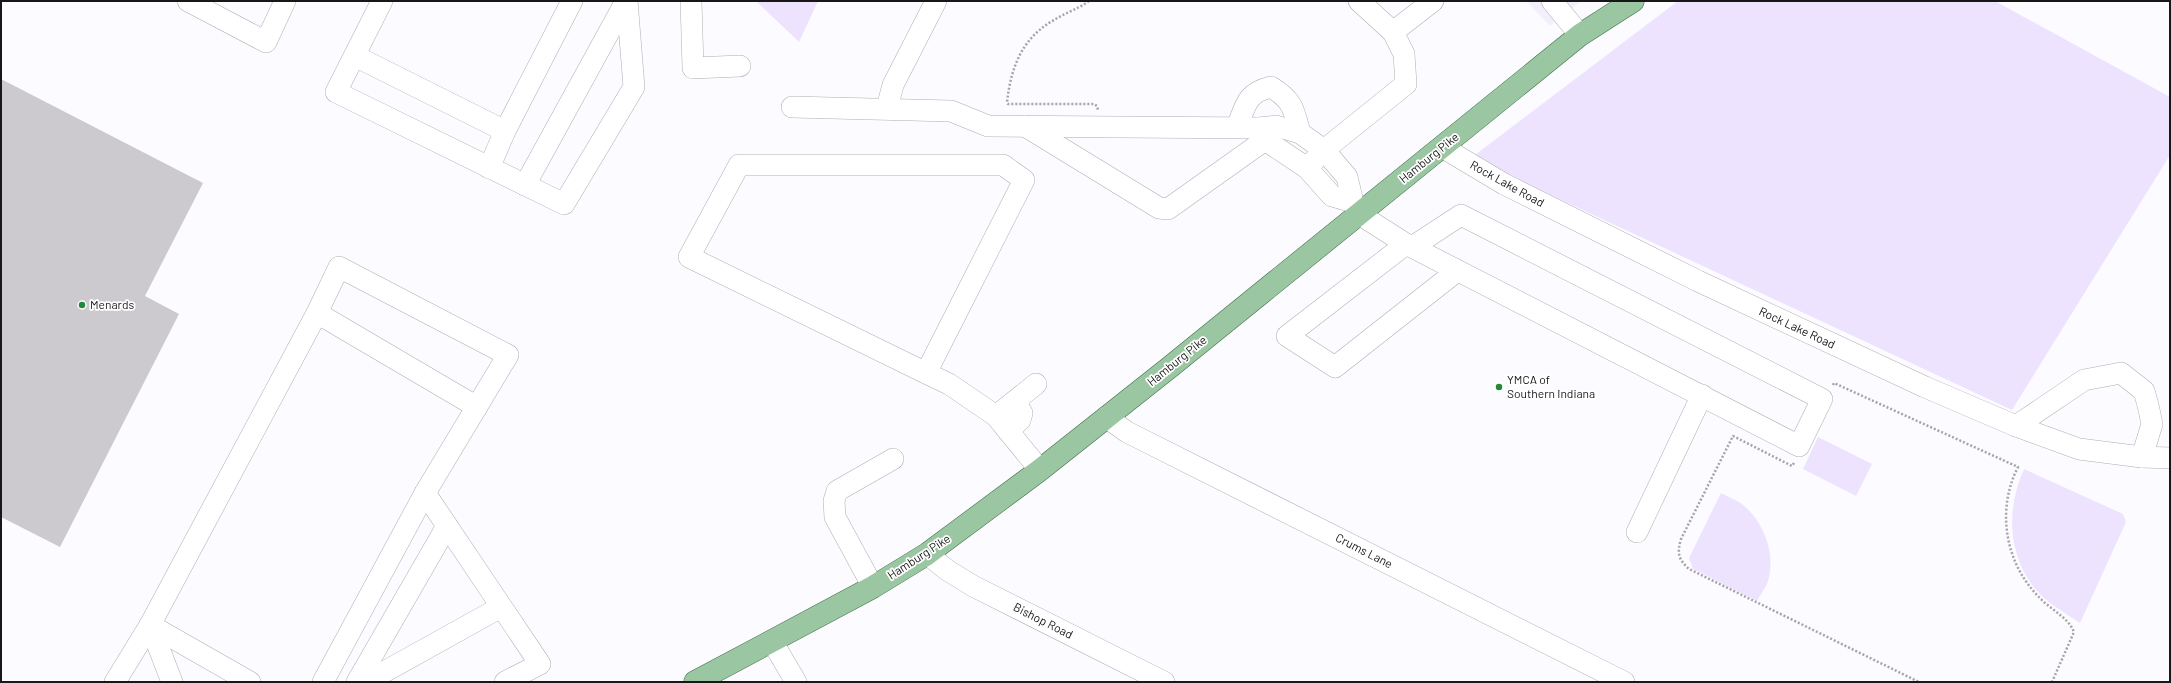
<svg xmlns="http://www.w3.org/2000/svg" width="2171" height="683" font-family="Barlow,sans-serif">
<style>
.built{fill:#f4f0fb}
.green{fill:#eee3ff}
.building{fill:#cccace}
.lines{fill:none;stroke-linecap:round;stroke-linejoin:round}
.minor-casing{stroke:#afaeb1;stroke-width:22}
.major-casing{stroke:#417048;stroke-width:23}
.path{stroke:#a5a4a7;stroke-width:2.5;stroke-dasharray:2 2;stroke-linecap:butt}
.minor{stroke:#fff;stroke-width:21}
.major{stroke:#9ac6a1;stroke-width:22}
.poi-dot{fill:#23873c;stroke:#fff;stroke-width:1.5}
.labels{text-anchor:middle;stroke-width:3.5;stroke-linejoin:round;paint-order:stroke}
.street-label{font-size:12px;fill:#181718;stroke:#fff}
.poi-label{font-size:12px;fill:#181718;stroke:#fff;text-anchor:start}
</style>
<rect width="100%" height="100%" fill="#fcfbff"/>
<path class="built" d="M1526,1h55l-31,25z"/>
<g class="green">
<path d="M756,1h62l-19,41z"/>
<path d="M1678,1h317l175,96v58l-158,255 -541,-252z"/>
<path d="M1818,437l54,27 -16,32 -53,-27z"/>
<path d="M2024,469l99,45 3,8 -46,101c-17,-11 -36,-22 -48,-38 -25,-35 -25,-78 -8,-116z"/>
<path d="M1721,493c7,4 16,7 22,12 22,18 34,52 24,79 -3,6 -7,11 -10,17l-64,-32 -4,-11z"/>
</g>
<path class="building" d="M1,79l202,104 -58,113 34,18 -119,233 -59,-30z"/>
<g class="lines">
<defs>
<g id="minor">
<path d="M188,1l78,41 19,-41"/>
<path d="M382,1l-46,91 228,112 70,-117 -7,-86"/>
<path d="M691,1l2,67 47,-2"/>
<path d="M1552,1l28,34"/>
<path d="M1393,32l40,-31"/>
<path d="M355,56l150,75"/>
<path d="M792,107l159,4 37,15 271,2 17,-2 24,7 24,17 23,27 6,25 6,12 47,30 393,202 23,-47 -361,-184 -49,32"/>
<path d="M887,108l6,-23 43,-84"/>
<path d="M1025,126l134,82 9,1 97,-69"/>
<path d="M1237,127c9,-22 9,-34 34,-40 22,13 23,23 29,46"/>
<path d="M1259,128l6,12 42,28 25,28 21,6"/>
<path d="M1442,147l62,37 194,97 227,106 91,39 63,23 63,8 28,1"/>
<path d="M489,168l16,-37 67,-130"/>
<path d="M1307,168l17,-18 82,-66 -2,-30 -11,-22 -34,-31"/>
<path d="M525,185l101,-184"/>
<path d="M1406,244l-119,92 48,31 122,-96"/>
<path d="M317,313l160,94"/>
<path d="M926,373l98,-193 -21,-15h-264l-50,92 237,116 23,11 47,32 44,54"/>
<path d="M996,416l40,-32"/>
<path d="M1106,417l21,15 497,250"/>
<path d="M2016,426l68,-46 37,-7 23,18 4,14 4,19 -10,33"/>
<path d="M1008,431l12,-11 2,-7 -7,-12"/>
<path d="M425,493l115,171 -35,18"/>
<path d="M1637,532l65,-137"/>
<path d="M927,554l20,16 26,16 191,96"/>
<path d="M873,587l-38,-70 -1,-16 3,-10 56,-32"/>
<path d="M150,625l22,57"/>
<path d="M772,641l24,41"/>
<path d="M115,682l35,-57"/>
<path d="M250,682l-100,-57 167,-312 22,-46 169,88 -83,138 -102,189"/>
<path d="M357,682l90,-156"/>
<path d="M366,682l135,-75"/>
</g>
<path id="major" d="M695,682l178,-95 54,-33 113,-84 130,-103 410,-332 53,-34"/>
</defs>
<use href="#minor" class="minor-casing"/>
<use href="#major" class="major-casing"/>
<g class="path">
<path d="M1089,1c-11,8 -24,12 -35,19 -32,18 -43,47 -47,82l1,2h86l3,2 1,4"/>
<path d="M1833,385l1,-2 184,84c-22,43 -13,97 22,131 11,12 28,19 34,34l-22,50"/>
<path d="M1794,463l-2,3 -59,-30 -52,103c-4,14 -3,20 8,30l230,113"/>
</g>
<use href="#minor" class="minor"/>
<use href="#major" class="major"/>
</g>
<g class="poi-dot">
<circle cx="82" cy="305" r="4"/>
<circle cx="1499" cy="387" r="4"/>
</g>
<g class="labels">
<g class="street-label">
<text transform="translate(1429 158) rotate(-39)" y="4">Hamburg Pike</text>
<text transform="translate(1507 184) rotate(29)" y="4">Rock Lake Road</text>
<text transform="translate(1797 328) rotate(25)" y="4">Rock Lake Road</text>
<text transform="translate(1177 361) rotate(-39)" y="4">Hamburg Pike</text>
<text transform="translate(1364 551) rotate(27)" y="4">Crums Lane</text>
<text transform="translate(919 557) rotate(-33)" y="4">Hamburg Pike</text>
<text transform="translate(1043 621) rotate(27)" y="4">Bishop Road</text>
</g>
<g class="poi-label">
<text x="90" y="309">Menards</text>
<text x="1507" y="384">YMCA of<tspan x="1507" dy="14">Southern Indiana</tspan></text>
</g>
</g>
<rect width="2171" height="683" fill="none" stroke="#181718" stroke-width="4"/>
</svg>
